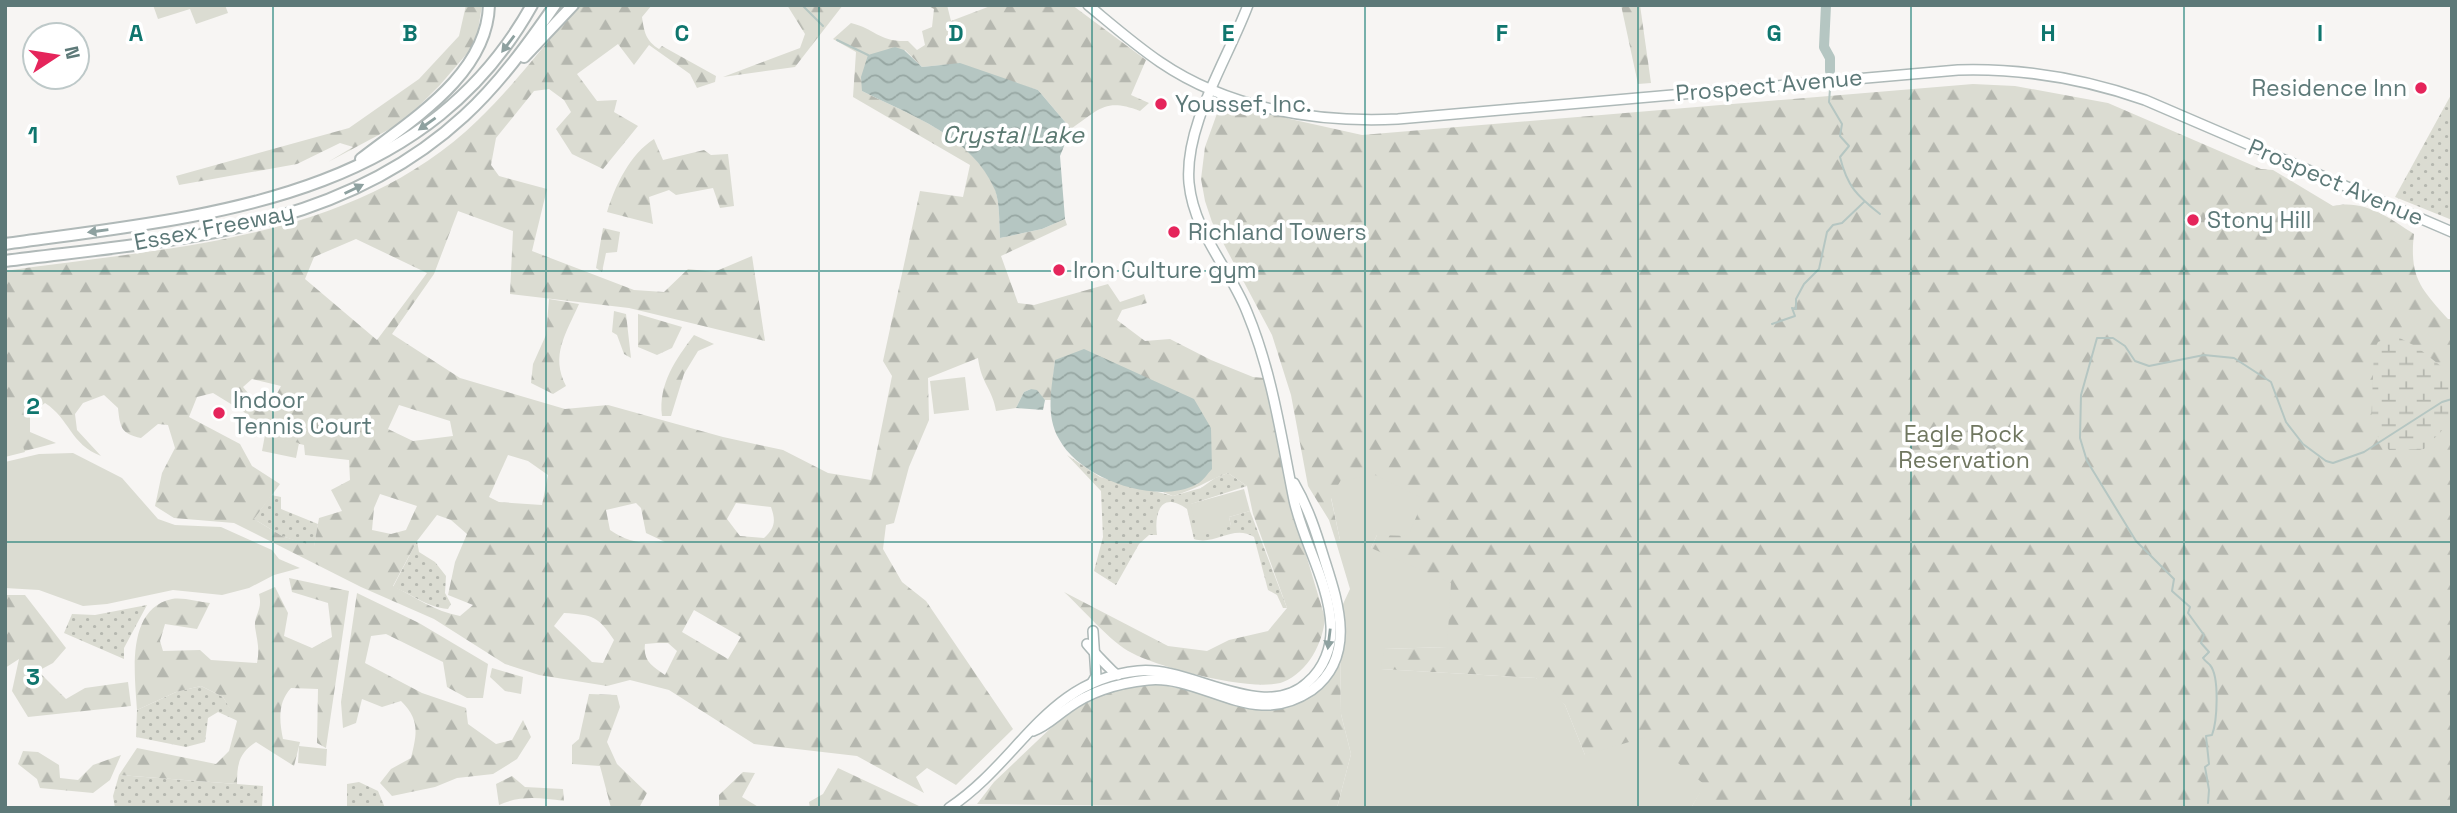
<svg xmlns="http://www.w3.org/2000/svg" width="2457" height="813" font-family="'Space Grotesk',sans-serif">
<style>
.grass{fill:url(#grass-dots)}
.forest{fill:url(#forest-firs);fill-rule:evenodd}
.wetland{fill:url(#wetland-marsh)}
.park{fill:#dbdcd2}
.water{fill:url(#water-waves)}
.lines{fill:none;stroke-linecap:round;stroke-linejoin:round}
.stream{stroke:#b5c6c2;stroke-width:2}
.river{stroke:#b5c6c2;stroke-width:10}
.primary-casing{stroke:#aeb9b8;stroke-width:12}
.highway-casing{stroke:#b0b9b8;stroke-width:14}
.primary{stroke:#fff;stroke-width:9}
.highway{stroke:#fff;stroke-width:10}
.oneway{fill:#8ea1a0}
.grid{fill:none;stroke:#0f766e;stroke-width:2;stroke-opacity:0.55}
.poi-dot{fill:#e5255b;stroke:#fff;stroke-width:2.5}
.labels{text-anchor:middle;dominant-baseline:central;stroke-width:7;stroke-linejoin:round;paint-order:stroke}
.street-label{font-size:23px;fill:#5d7978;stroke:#fff}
.poi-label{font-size:23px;fill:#5d7978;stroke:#fff;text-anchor:start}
.park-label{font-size:23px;fill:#707760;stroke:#fff}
.water-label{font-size:24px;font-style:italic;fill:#5c7a72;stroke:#fff}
.grid-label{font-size:23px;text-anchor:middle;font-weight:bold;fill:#0f766e;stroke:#fff;stroke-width:7;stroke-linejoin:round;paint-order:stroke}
</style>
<defs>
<pattern id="grass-dots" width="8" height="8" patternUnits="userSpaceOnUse" patternTransform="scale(1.75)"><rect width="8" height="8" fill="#dbdcd2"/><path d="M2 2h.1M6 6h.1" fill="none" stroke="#b5b7af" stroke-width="1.8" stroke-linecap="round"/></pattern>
<pattern id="forest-firs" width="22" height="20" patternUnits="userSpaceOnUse" patternTransform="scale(1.75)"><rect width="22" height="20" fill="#dbdcd2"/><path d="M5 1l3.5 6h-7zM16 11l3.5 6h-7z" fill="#b5b7af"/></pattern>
<pattern id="wetland-marsh" width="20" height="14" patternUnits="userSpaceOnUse" patternTransform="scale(1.75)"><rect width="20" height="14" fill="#dbdcd2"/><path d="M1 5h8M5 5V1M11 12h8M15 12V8" fill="none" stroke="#b5b7af"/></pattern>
<pattern id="water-waves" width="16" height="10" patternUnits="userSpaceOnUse" patternTransform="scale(1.75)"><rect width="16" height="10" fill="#b5c6c2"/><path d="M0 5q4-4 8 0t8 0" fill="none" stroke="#96a6a2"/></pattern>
</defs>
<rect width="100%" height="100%" fill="#f7f5f3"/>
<g class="grass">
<path d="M2452 93V220L2395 197Z"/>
<path d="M1067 455 1100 477 1173 496 1201 488 1215 478 1228 473 1247 486 1191 504 1231 526 1229 517 1250 511 1287 608H1283L1277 595 1268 590 1254 537C1233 524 1215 546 1194 539L1187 509C1161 490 1154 513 1157 535H1149L1139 544 1116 585 1094 571 1103 537 1101 491Z"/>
<path d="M271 495 281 497V509L318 524 314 547 282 536 254 519Z"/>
<path d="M417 541 419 552 435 562 446 576 445 593 451 604 448 609C426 607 414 595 393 587Z"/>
<path d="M147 605 124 648V659L64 633 72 614 95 615Z"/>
<path d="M201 686 223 697 238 721 218 712 208 718 205 742 186 747 136 737 137 710 176 692Z"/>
<path d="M119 775 263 786 262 808H115L113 796Z"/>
<path d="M359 782 378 791 385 808H347V784Z"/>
</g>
<g class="forest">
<path d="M466 5H482L476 43 440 85 403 122 328 162 353 147 340 143 297 164 179 185 176 176 349 128 419 79 459 36Z"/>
<path d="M579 5H652L642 17C644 32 646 41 659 49L662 46 716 76 715 82 697 88 690 74 649 45 634 65 618 44 577 74 597 101 617 100 614 112 638 126 603 169 572 154 556 129 571 112 564 100 549 89 534 91 496 138 491 165 499 176 547 189 532 251 634 290 664 292 688 269 714 272 752 256 765 341 629 308 510 294 513 231 458 211 434 274 392 334 460 378 565 409 608 405 723 437 783 450 828 473 871 480 892 376 883 361 920 191 963 197 970 165 853 97 856 52 833 39 851 23C876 29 878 42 908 41L917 50 925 45 922 31 932 27 934 9 927 5H947L951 21 993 5H1072L1146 60 1131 95 1149 103 1140 111C1105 98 1100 109 1071 129L1038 90 951 64 922 67 905 50 862 91C910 115 972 136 995 189 1000 203 999 224 1000 238L1042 229 1065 219 1067 225 1001 256 1018 303 1034 305 1108 284 1120 302 1144 294 1147 303 1122 310 1117 320 1145 341 1170 339 1211 360 1253 377 1264 378 1295 518 1325 618C1323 643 1308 672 1283 682 1254 693 1160 668 1132 653 1110 642 1083 609 1064 592L1168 646 1207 651 1229 640 1268 631 1287 608 1253 514 1247 486 1228 473C1208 480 1195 490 1173 496L1163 492 1198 484 1055 360 1051 400H1045L1031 389 1024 392 1016 408 996 411C993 390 981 383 978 358L928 378 929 420 909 467 894 523 886 525 883 549 902 582 926 601 1013 729 956 785 927 768 916 777 924 793 857 756 754 744 669 690 630 680 607 686 539 675 505 664 434 619 361 587 234 523 174 518 155 506 162 473 175 448 168 425 158 424 141 438C121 434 120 427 118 408L104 395 83 403 75 414 77 430 101 456C70 444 70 419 45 403L30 415V432L56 443 5 456V271C168 247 352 242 478 120 515 85 545 43 579 5ZM356 239 427 273 377 340 305 279 314 257ZM252 379 281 386 271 405 253 399 243 387ZM213 393 244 412 272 437 304 445 305 455 349 460 350 480 331 490 342 511 319 518 314 546 282 536 254 519 280 484 252 466 240 444 189 417 197 397ZM399 405 450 421 453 436 413 441 388 429ZM508 455 528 461 548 475 542 505 499 502 489 497ZM380 494 417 506 406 530 391 534 372 530 374 508ZM636 503 641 508 646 533 665 542C643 545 628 542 610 530L606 510ZM736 503 771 507C776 521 775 528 764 538L740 536 727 519ZM437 515 451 520 467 534 455 562 448 595 473 605 460 616C434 611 417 598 393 586L417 541ZM694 610 741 637 728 659 682 632ZM564 613C593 615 598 616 614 640L603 663 592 662 554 626ZM657 643H668L677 651 665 675C652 666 643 661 645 644Z"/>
<path d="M787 5H843L795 67 723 77 800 48 805 34Z"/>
<path d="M1621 5H1640L1651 83 1638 84Z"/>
<path d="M1973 84 2015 86 2108 103 2261 169 2273 170 2333 206C2364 199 2388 217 2414 234 2409 277 2421 289 2448 319H2452V808H1691L1704 785 1678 765 1585 755 1565 705 1536 678 1380 669 1383 649 1447 647 1371 548 1377 535 1331 498 1340 540 1336 542 1329 520 1308 486 1291 395 1272 335 1212 222 1205 201 1201 179 1205 147 1224 94 1290 119 1362 135Z"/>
<path d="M654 139 663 160 704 150 711 155 728 154 734 206 720 208 713 188 676 195 669 190 649 197 653 224 607 212C615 186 630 154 654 139Z"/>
<path d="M603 228 620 232 617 252 606 253 602 272 596 268Z"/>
<path d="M549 299 579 304C566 334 550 355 566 386L553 394 531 383 533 364 546 335Z"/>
<path d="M614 311 626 314 631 358 624 354 617 335 612 332Z"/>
<path d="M638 314 682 327 672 348 657 355 638 347Z"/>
<path d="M694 335 714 344 698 351 684 374 671 416H662C658 384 676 359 694 335Z"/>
<path d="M289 578 349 591 326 748 317 743 318 689 291 688C278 702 279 720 283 739L300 742 294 766 256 742C239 753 237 764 237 784L119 775 137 748 216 764 229 751 237 721 223 697 201 686 176 692 137 710C135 676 125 609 172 599 183 597 199 602 210 603L197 629 165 624 160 641 163 651 200 650 211 660 257 663C260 649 257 640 255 627 254 614 263 611 259 594L275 587 288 613 284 636 312 648 332 637 328 603 292 592Z"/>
<path d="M357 593 419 623 488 664 483 698H467L447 687 443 662 386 634 371 636 365 663 422 693 466 708 468 724 496 744 512 740 523 720 531 737 517 759 493 774 457 778 435 787 392 796 380 783 391 769 411 758C417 733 420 720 401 701L382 707 362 699 356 723 343 728 341 702Z"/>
<path d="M5 595H25L66 648 53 663 38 671 66 699 85 688 128 682 131 706 28 717 12 691 19 659 5 668Z"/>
<path d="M1340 636 1341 714 1351 754 1337 808 977 804 994 782 1075 705 1123 687 1159 684 1243 702 1308 697 1329 672Z"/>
<path d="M492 668 523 677 521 694 505 691 490 677Z"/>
<path d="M589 694 617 695 620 707 607 742 617 764 647 793 639 808H611L600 766 572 764V745L579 739Z"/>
<path d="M23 751 38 752 59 765 60 778 78 780 93 765 121 755 110 780 93 793 40 788 37 779 18 764Z"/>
<path d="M838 768 919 806 810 808 809 802 823 794Z"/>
<path d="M743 772 755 773 742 797 760 808H719V795Z"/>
<path d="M512 776 525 787 563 789 564 801C540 798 521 795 499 805L496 784Z"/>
</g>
<path class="wetland" d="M2394 335 2417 347 2452 375V420L2424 449 2389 450 2371 428 2374 350 2378 342Z"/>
<g class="park">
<path d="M153 5H225L228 13 196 24 190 9 158 19Z"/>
<path d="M6 308 7 402 25 452 5 457Z"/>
<path d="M965 377 969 410 934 414 930 381Z"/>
<path d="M265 435 299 443 296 458 262 451Z"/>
<path d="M73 453 122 478 158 519 175 525 221 527 272 550 279 559 300 568 274 575 249 588 222 595 173 590 107 604 83 606 39 590 5 588V462L39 454Z"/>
<path d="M1375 475 1424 499 1408 536 1377 535 1371 548 1451 583 1447 647 1384 649 1381 669 1536 678 1549 686 1565 705 1585 755 1646 737 1705 785 1691 808H1337L1351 754 1341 714 1340 636 1343 604 1350 589 1336 542 1340 540 1331 497 1341 480Z"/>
<path d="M1244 489 1250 511 1229 517 1231 526 1199 535 1190 504Z"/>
<path d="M299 746 327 749 326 766 298 763Z"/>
</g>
<g class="water">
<path d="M895 47 904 50 922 67 960 63 1038 90 1071 129 1060 156 1065 219 1042 229 1000 238C999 224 1000 203 995 190 972 136 910 115 862 91L861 77 868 55Z"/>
<path d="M1084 349 1194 399 1211 428 1212 469C1208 473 1203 481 1197 484 1157 506 1080 479 1059 439 1045 415 1052 387 1055 360Z"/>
<path d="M1031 389 1037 390 1045 400 1043 410 1016 408 1024 392Z"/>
</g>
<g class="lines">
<g class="stream">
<path d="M802 5 823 26"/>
<path d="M837 40 868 55"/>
<path d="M1830 89 1829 102 1842 124 1840 136 1849 146 1840 157C1847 186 1857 196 1880 214"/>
<path d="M1772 324 1795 316 1792 308 1796 309V299L1804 284 1819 269 1827 232 1833 225 1842 223 1864 202"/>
<path d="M2208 803 2209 790 2205 767 2209 764 2206 736 2212 735C2217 722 2220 677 2210 665 2208 663 2205 661 2203 658L2209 652 2201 643 2204 635 2188 613 2190 607 2172 591 2174 579 2136 541 2087 461 2080 438 2081 395 2097 338H2113L2125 346 2135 361 2149 366 2204 355 2234 358 2271 382 2286 422 2303 444 2326 461 2333 463 2364 452 2442 402 2452 399"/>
</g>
<path class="river" d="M1826 5 1824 47 1830 58V71"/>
<defs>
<g id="primary">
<path d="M1088 5C1111 24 1135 45 1160 62 1229 109 1316 123 1398 119L1958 70C2022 68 2085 79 2145 100L2452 232"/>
<path d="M1087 644C1091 649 1114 674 1118 675"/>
<path d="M1092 683 1096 676 1093 631"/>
<path d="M1033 731C1047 726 1056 716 1068 708 1092 690 1119 683 1148 680 1186 676 1224 703 1262 705 1280 706 1297 700 1312 690 1357 656 1338 602 1324 558 1316 532 1308 507 1294 483"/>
<path d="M949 808C1020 761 1046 680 1138 671 1190 665 1264 724 1308 682 1324 668 1332 647 1331 626 1329 582 1303 542 1294 500 1281 436 1272 372 1247 312 1229 267 1194 233 1189 183 1184 125 1228 59 1248 5"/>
</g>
<g id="highway">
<path d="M524 57 573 5"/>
<path d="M361 159C411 120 487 75 489 5"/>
<path d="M5 244C204 216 422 202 532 5"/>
<path d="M5 261C168 240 336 234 464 116 499 84 528 44 555 5"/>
</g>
</defs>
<use href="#primary" class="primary-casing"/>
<use href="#highway" class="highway-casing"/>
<use href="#primary" class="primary"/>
<use href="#highway" class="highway"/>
</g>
<defs><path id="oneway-solid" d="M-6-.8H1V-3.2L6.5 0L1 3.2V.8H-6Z" transform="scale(1.75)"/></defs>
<g class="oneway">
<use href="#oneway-solid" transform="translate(508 44) rotate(127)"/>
<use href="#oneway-solid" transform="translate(427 124) rotate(145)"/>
<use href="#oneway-solid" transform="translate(354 189) rotate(-26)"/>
<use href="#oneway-solid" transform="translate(98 231) rotate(172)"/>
<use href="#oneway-solid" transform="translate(1329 639) rotate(97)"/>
</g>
<path class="grid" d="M273 5V808M546 5V808M819 5V808M1092 5V808M1365 5V808M1638 5V808M1911 5V808M2184 5V808M5 271H2452M5 542H2452"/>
<g class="poi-dot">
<circle cx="2421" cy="88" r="7"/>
<circle cx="1161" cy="104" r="7"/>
<circle cx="2193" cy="220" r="7"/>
<circle cx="1174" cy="232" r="7"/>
<circle cx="1059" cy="270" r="7"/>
<circle cx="219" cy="413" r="7"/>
</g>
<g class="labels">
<g class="street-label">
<text transform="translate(1769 85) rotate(-5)">Prospect Avenue</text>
<text transform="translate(2336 182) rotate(23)">Prospect Avenue</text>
<text transform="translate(214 227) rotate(-11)">Essex Freeway</text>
</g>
<g class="poi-label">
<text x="2407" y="88" text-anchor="end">Residence Inn</text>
<text x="1175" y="104">Youssef, Inc.</text>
<text x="2207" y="220">Stony Hill</text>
<text x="1188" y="232">Richland Towers</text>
<text x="1073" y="270">Iron Culture gym</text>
<text x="233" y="400">Indoor<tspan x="233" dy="26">Tennis Court</tspan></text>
</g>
<g class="park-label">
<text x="1964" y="434">Eagle Rock<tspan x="1964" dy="26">Reservation</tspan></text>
</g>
<g class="water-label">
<text x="1013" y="134">Crystal Lake</text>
</g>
</g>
<g class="grid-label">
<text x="136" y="41">A</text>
<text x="410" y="41">B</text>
<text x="682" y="41">C</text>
<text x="956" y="41">D</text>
<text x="1228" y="41">E</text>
<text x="1502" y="41">F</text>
<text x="1774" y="41">G</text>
<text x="2048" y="41">H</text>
<text x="2320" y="41">I</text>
<text x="33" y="143">1</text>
<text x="33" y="414">2</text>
<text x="33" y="685">3</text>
</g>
<rect width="2457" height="813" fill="none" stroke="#5d7978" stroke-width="14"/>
<g transform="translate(56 56) rotate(78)"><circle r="33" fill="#ffffff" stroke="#bec9c9" stroke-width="2"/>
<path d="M0-5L12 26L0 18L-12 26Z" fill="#e5255b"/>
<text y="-10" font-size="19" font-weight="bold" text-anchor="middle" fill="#5d7978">N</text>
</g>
</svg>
